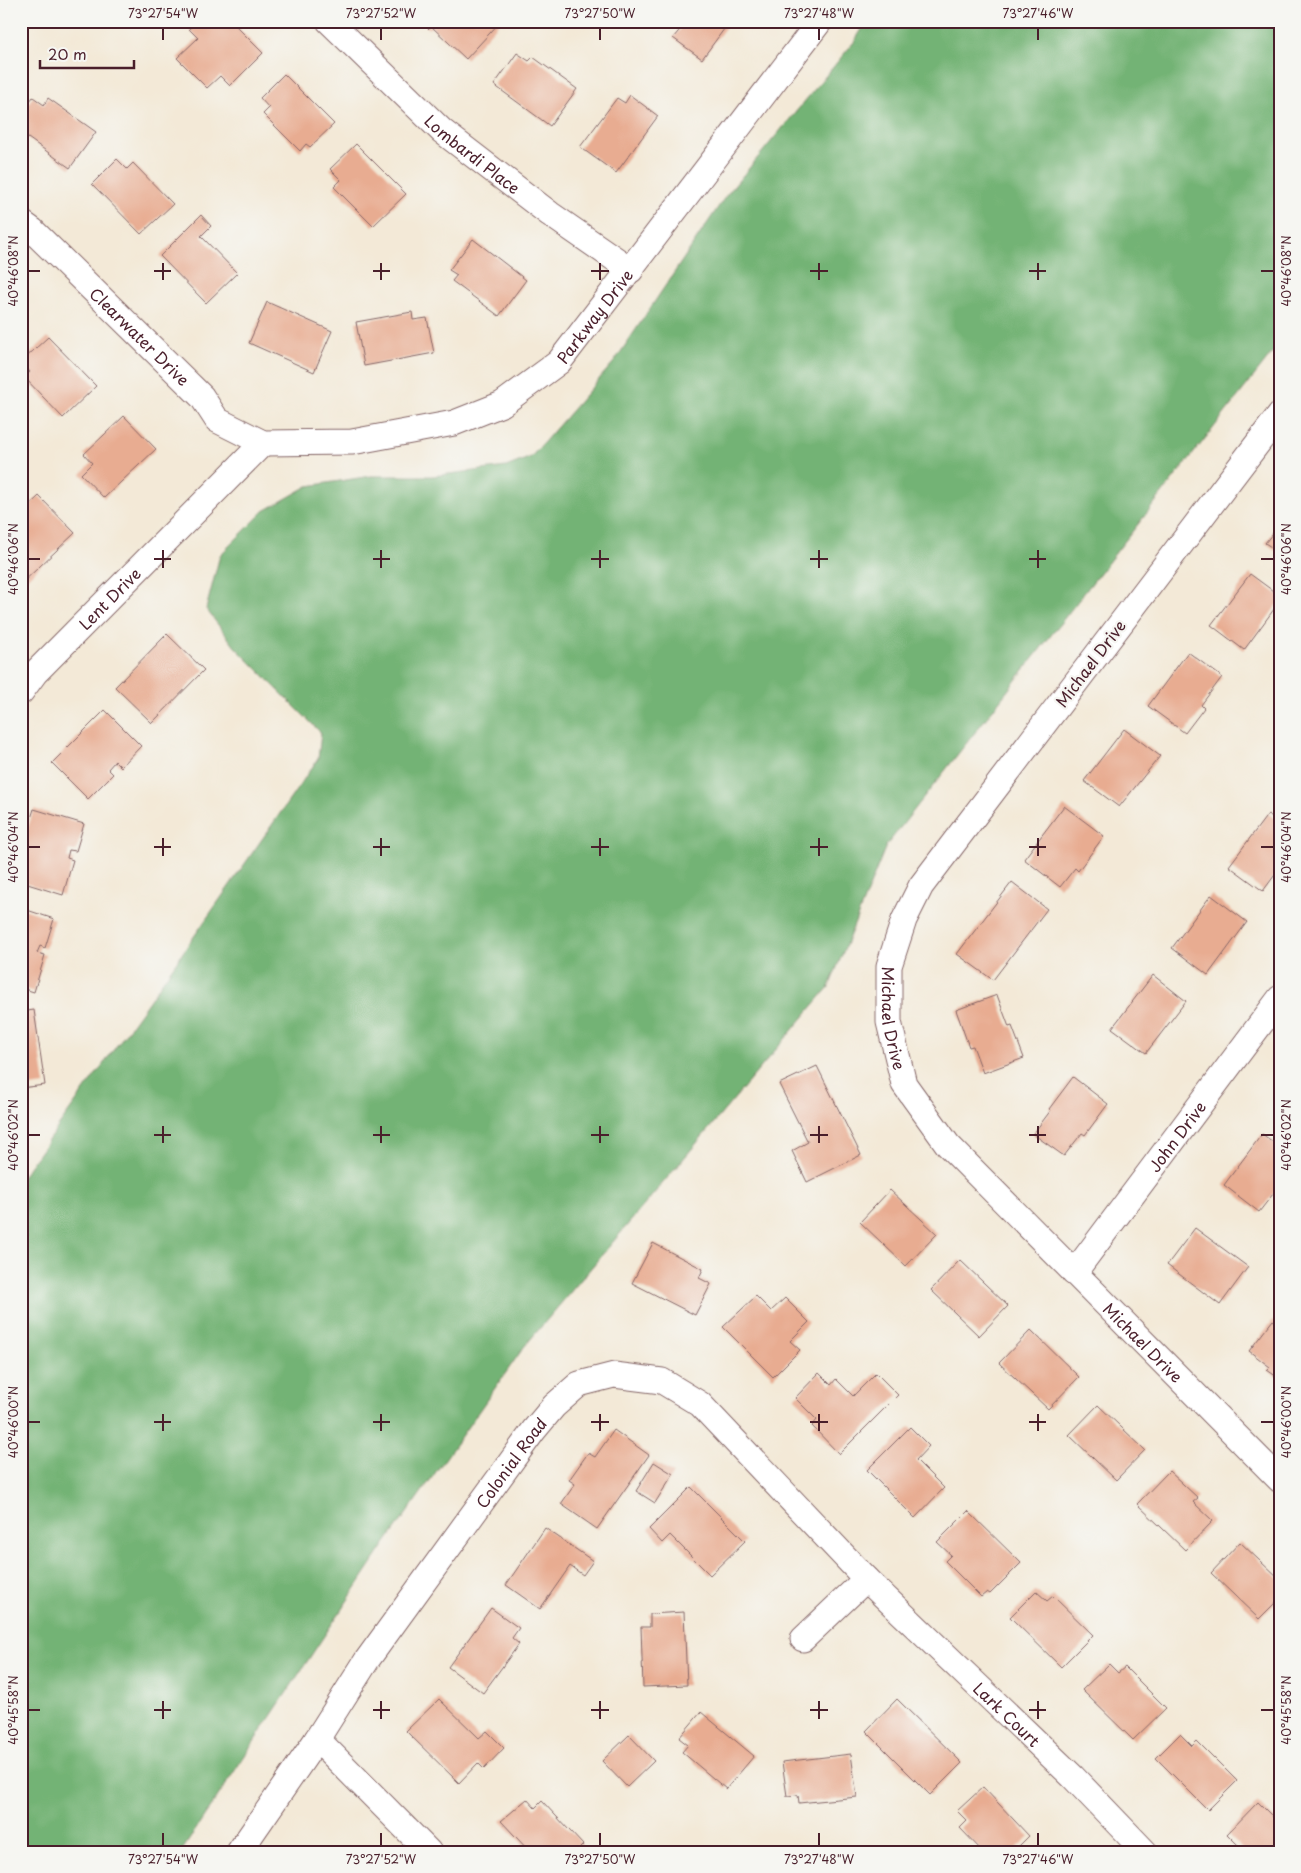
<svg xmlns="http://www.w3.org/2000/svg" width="1301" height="1873" font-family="'Playpen Sans',sans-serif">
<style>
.forest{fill:#73b374;stroke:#5e6950}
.building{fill:#e8ac91}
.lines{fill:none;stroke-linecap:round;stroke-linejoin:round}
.street-casing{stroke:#856667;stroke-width:27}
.street{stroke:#fff;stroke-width:25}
.ticks{fill:none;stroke:#4a1f2b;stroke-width:2}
.labels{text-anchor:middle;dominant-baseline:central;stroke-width:4.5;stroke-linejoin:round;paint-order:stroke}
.street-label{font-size:16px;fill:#4a1f2b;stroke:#f6f6f2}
.neatline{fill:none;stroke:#4a1f2b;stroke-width:2}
.ticks-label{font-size:12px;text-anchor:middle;fill:#4a1f2b}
</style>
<rect width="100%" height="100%" fill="#f6f6f2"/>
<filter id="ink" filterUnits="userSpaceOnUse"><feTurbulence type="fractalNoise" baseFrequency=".02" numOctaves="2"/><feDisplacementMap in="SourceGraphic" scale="10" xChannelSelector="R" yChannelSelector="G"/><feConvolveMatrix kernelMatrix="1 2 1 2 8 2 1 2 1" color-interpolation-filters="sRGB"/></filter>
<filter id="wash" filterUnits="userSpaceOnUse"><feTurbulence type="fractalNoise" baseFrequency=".0096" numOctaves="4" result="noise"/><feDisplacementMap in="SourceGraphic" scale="20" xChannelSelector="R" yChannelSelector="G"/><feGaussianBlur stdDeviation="1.12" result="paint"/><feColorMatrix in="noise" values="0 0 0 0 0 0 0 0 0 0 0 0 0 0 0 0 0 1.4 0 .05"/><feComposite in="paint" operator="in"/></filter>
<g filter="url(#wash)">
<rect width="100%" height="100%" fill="#f3e9d7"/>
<path class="forest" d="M867 21H1280V343L886 846 829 987 524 1347 383 1547 181 1852H21V1178L151 998 318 759 321 733 235 647 206 609 220 555 264 511 308 486 371 476H432L506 467 531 457 614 362 725 197 854 42Z"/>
<g id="blocks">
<g class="building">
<path d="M196 21H231L263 53 230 86 220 76 207 88 177 58 198 38 189 29Z"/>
<path d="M421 21H501L466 59 431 26 429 29Z"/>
<path d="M677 21H730L702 59 673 38 683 26Z"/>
<path d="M517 53 529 61 533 57 577 89 550 126 494 85Z"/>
<path d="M284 74 334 124 310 147 306 144 300 151 263 114 269 108 260 98Z"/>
<path d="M630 95 658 116 616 173 580 147 617 98 625 103Z"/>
<path d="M33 97 44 105 48 98 96 132 70 168 21 133V112Z"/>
<path d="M356 144 406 194 373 226 334 187 341 180 330 169Z"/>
<path d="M117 159 127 169 133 163 173 204 141 234 92 184Z"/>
<path d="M201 215 211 226 201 236 237 273 206 303 160 256Z"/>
<path d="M473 239 526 280 499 316 452 281 457 275 449 270Z"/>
<path d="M267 302 332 331 314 372 249 343Z"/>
<path d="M412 312 413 320 427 318 434 353 364 366 356 322Z"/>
<path d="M48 337 96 386 63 418 24 377 30 372 21 362Z"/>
<path d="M124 416 156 449 104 498 81 474 92 463 84 454Z"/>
<path d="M39 496 75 533 21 584V513Z"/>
<path d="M1280 524V553L1265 543Z"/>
<path d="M1250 574 1280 596V601L1244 650 1211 625Z"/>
<path d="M167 634 204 670 152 723 115 687Z"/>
<path d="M1188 652 1222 677 1201 705 1204 708 1185 733 1148 706Z"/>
<path d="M105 710 141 746 121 767 115 761 108 769 113 774 88 799 52 763Z"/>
<path d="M1124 729 1160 756 1119 807 1084 781Z"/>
<path d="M1064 806 1104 836 1078 871 1075 868 1060 887 1024 859Z"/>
<path d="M34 809 84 824 76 851 69 850 67 858 73 860 63 895 21 882V849Z"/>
<path d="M1268 814 1280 822V868L1263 891 1229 866Z"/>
<path d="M1012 882 1047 909 993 980 957 954Z"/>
<path d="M1211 895 1247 922 1208 975 1172 948Z"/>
<path d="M21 908 54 919 45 948 40 946 37 953 45 955 34 992 21 988Z"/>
<path d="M1153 975 1186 1001 1146 1053 1112 1028Z"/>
<path d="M997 995 1009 1027 1012 1026 1024 1058 983 1073 973 1046 969 1047 956 1010Z"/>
<path d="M34 1010 45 1085 21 1088V1012Z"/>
<path d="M817 1066 861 1155 807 1182 792 1151 808 1142 779 1084Z"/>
<path d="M1073 1077 1108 1104 1085 1135 1082 1133 1064 1156 1033 1134 1051 1110 1049 1109Z"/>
<path d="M1262 1134 1280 1147V1185L1259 1212 1224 1185Z"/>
<path d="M890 1190 937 1234 906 1266 860 1222Z"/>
<path d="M1195 1228 1248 1267 1220 1305 1167 1265Z"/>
<path d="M653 1243 703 1269 699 1278 711 1284 695 1315 632 1283Z"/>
<path d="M960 1260 1008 1306 979 1336 931 1290Z"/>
<path d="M756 1296 771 1311 785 1298 809 1322 790 1341 800 1350 773 1377 723 1327Z"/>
<path d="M1273 1320 1280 1325V1379L1267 1370 1270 1367 1249 1351Z"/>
<path d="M1031 1330 1079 1377 1048 1409 999 1363Z"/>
<path d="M819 1373 831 1385 836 1379 853 1396 876 1373 898 1395 839 1454 812 1426 817 1420 795 1398Z"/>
<path d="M1098 1405 1145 1450 1116 1480 1069 1435Z"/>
<path d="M910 1427 929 1446 916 1460 944 1488 915 1518 867 1470Z"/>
<path d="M614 1430 649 1455 597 1529 561 1504 575 1484 569 1480 588 1453 595 1457Z"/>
<path d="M654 1462 673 1474 655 1503 636 1491Z"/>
<path d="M1169 1471 1198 1498 1193 1502 1213 1521 1185 1550 1137 1504Z"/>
<path d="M691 1487 745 1541 710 1575 670 1535 662 1543 649 1529Z"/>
<path d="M968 1511 1021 1563 990 1594 987 1592 981 1597 945 1561 951 1555 937 1542Z"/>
<path d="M545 1528 593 1561 583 1575 570 1566 540 1609 506 1585Z"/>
<path d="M1240 1542 1280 1580V1598L1259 1619 1211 1573Z"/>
<path d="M1036 1591 1047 1601 1053 1596 1093 1635 1061 1667 1010 1617Z"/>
<path d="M491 1608 519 1628 512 1638 519 1644 483 1693 448 1667Z"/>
<path d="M684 1612 687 1685 643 1687 641 1627H650V1614Z"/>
<path d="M1109 1664 1118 1673 1125 1667 1166 1708 1133 1740 1082 1690Z"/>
<path d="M439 1699 479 1738 487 1731 504 1748 484 1769 478 1763 459 1783 406 1731Z"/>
<path d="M897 1699 962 1763 930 1795 866 1731Z"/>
<path d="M701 1712 754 1756 726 1789 682 1752 688 1745 679 1738Z"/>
<path d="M1180 1734 1192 1746 1197 1741 1237 1781 1208 1810 1156 1758Z"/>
<path d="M629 1735 654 1761 627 1787 602 1761Z"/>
<path d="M851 1754 857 1797 799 1803 798 1795 787 1796 782 1762Z"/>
<path d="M983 1787 1029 1836 1013 1852H983L960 1828 967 1821 957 1811Z"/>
<path d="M527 1799 535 1808 542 1801 583 1845 576 1852H530L501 1821Z"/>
<path d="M1258 1802 1280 1824V1852H1245L1227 1834Z"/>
</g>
</g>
</g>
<g filter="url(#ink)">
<use href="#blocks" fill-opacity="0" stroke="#856667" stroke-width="1"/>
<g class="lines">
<defs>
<g id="street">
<path id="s1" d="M329 21 442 131 550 214 631 270"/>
<path id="s2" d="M21 222 32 230 202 397 217 420 263 443 352 442 454 423 502 404 559 362 820 21"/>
<path id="s3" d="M1280 414 921 886 904 920 889 966V1022L904 1084 948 1145 1280 1480"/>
<path id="s4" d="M21 692 35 673 263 443"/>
<path id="s5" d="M1074 1273 1280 998"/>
<path d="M803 1639 866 1579"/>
<path d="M317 1739 429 1852"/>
<path id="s6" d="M239 1852 317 1739 367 1660 534 1430 554 1406 579 1384 614 1375 662 1381 700 1404 866 1579 1073 1777 1145 1852"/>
</g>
</defs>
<use href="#street" class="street-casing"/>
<use href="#street" class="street"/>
</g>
</g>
<path class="ticks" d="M163 28V40M381 28V40M600 28V40M819 28V40M1038 28V40M163 263V280M381 263V280M600 263V280M819 263V280M1038 263V280M28 271H40M154 271H171M373 271H390M591 271H609M810 271H828M1029 271H1046M1261 271H1274M163 550V568M381 550V568M600 550V568M819 550V568M1038 550V568M28 559H40M154 559H171M373 559H390M591 559H609M810 559H828M1029 559H1046M1261 559H1274M163 838V856M381 838V856M600 838V856M819 838V856M1038 838V856M28 847H40M154 847H171M373 847H390M591 847H609M810 847H828M1029 847H1046M1261 847H1274M163 1126V1143M381 1126V1143M600 1126V1143M819 1126V1143M1038 1126V1143M28 1135H40M154 1135H171M373 1135H390M591 1135H609M810 1135H828M1029 1135H1046M1261 1135H1274M163 1414V1431M381 1414V1431M600 1414V1431M819 1414V1431M1038 1414V1431M28 1422H40M154 1422H171M373 1422H390M591 1422H609M810 1422H828M1029 1422H1046M1261 1422H1274M163 1701V1719M381 1701V1719M600 1701V1719M819 1701V1719M1038 1701V1719M28 1710H40M154 1710H171M373 1710H390M591 1710H609M810 1710H828M1029 1710H1046M1261 1710H1274M163 1833V1846M381 1833V1846M600 1833V1846M819 1833V1846M1038 1833V1846"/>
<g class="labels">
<g class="street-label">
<text stroke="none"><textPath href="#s1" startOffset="196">Lombardi Place</textPath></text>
<text stroke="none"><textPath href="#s2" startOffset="704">Parkway Drive</textPath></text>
<text stroke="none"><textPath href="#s2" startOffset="165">Clearwater Drive</textPath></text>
<text stroke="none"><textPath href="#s4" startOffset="129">Lent Drive</textPath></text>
<text transform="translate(1090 663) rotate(-53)">Michael Drive</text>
<text stroke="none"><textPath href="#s3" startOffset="732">Michael Drive</textPath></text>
<text stroke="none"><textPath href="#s5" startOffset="171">John Drive</textPath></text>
<text stroke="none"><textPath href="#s3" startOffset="1152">Michael Drive</textPath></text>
<text stroke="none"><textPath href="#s6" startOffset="475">Colonial Road</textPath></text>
<text stroke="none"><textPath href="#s6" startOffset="1145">Lark Court</textPath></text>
</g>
</g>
<rect width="1301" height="1873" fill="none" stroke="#f6f6f2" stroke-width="55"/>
<path d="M40 60v8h94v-8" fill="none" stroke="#4a1f2b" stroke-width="2.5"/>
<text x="48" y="60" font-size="15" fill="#4a1f2b" stroke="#f6f6f2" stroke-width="4" paint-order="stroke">20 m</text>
<rect x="28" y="28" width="1246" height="1818" class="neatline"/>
<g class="ticks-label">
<text x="163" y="18">73°27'54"W</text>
<text x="381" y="18">73°27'52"W</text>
<text x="600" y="18">73°27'50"W</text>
<text x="819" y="18">73°27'48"W</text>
<text x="1038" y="18">73°27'46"W</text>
<text transform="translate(14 271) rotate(-90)" y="4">40°46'08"N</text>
<text transform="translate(1287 271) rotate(-90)" y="4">40°46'08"N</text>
<text transform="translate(14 559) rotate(-90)" y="4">40°46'06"N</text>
<text transform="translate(1287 559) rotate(-90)" y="4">40°46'06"N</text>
<text transform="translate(14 847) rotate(-90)" y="4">40°46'04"N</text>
<text transform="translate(1287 847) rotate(-90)" y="4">40°46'04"N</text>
<text transform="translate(14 1135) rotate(-90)" y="4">40°46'02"N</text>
<text transform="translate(1287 1135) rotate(-90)" y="4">40°46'02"N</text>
<text transform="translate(14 1422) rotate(-90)" y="4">40°46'00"N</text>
<text transform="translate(1287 1422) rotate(-90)" y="4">40°46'00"N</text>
<text transform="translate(14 1710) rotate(-90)" y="4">40°45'58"N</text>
<text transform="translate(1287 1710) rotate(-90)" y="4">40°45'58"N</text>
<text x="163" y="1864">73°27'54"W</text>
<text x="381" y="1864">73°27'52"W</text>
<text x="600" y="1864">73°27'50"W</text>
<text x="819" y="1864">73°27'48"W</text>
<text x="1038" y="1864">73°27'46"W</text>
</g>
</svg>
